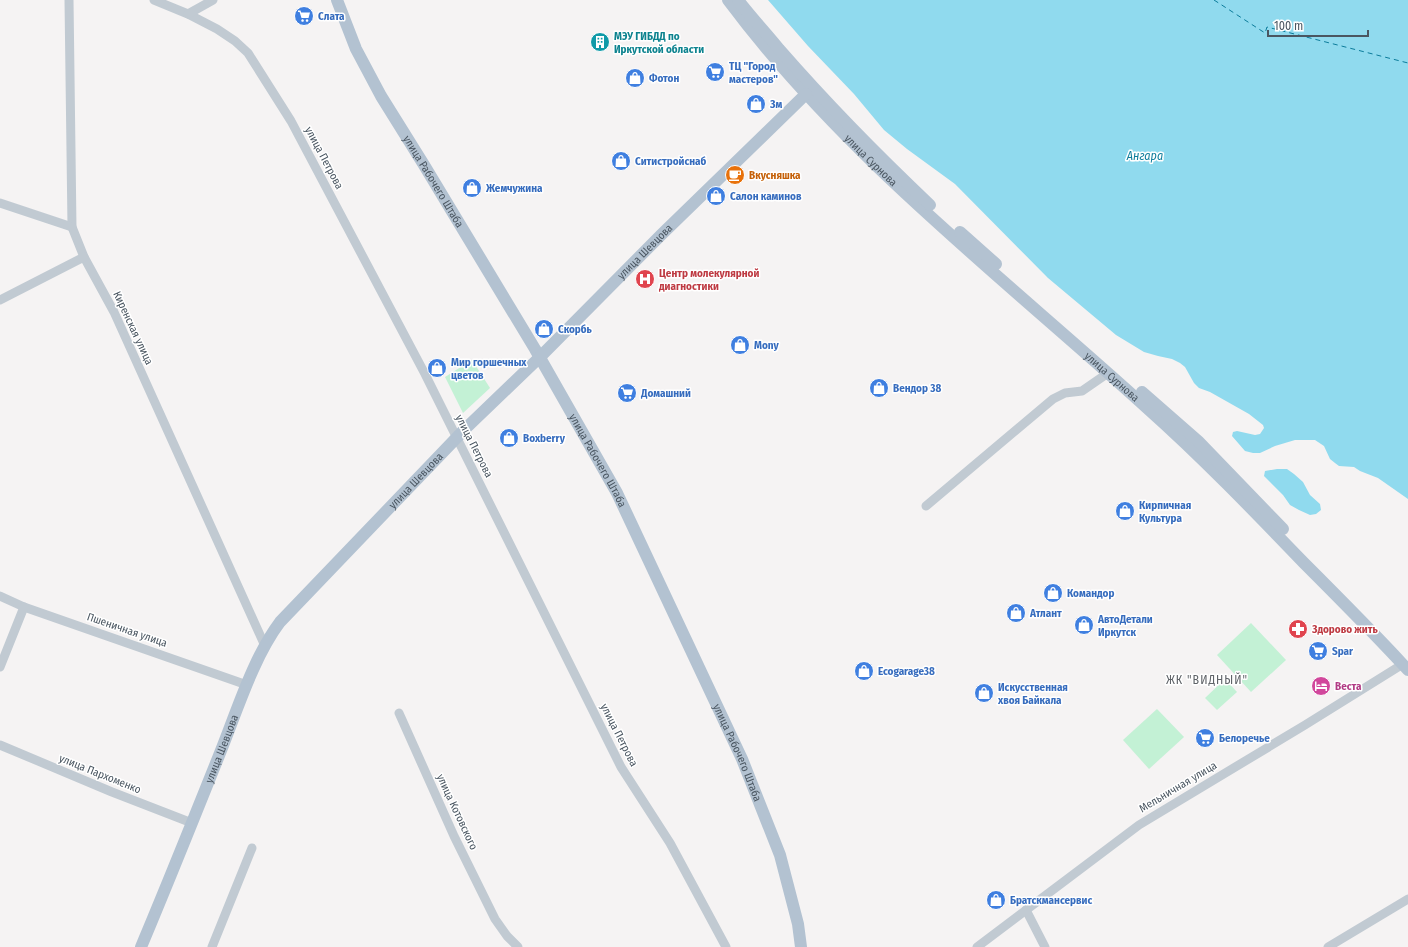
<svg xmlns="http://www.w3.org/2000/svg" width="1408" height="947" font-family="'Fira Sans Condensed',sans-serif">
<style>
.green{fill:#c3f1d5}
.water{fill:#90daee}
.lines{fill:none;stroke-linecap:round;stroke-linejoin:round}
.ferry{stroke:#0c7c9b;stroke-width:1;stroke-dasharray:5 4;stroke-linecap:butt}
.minor{stroke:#c1cad2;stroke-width:9}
.major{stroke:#b3c2d1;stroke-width:12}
.labels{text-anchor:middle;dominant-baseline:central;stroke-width:3;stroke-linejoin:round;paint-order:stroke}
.shop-label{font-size:11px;font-weight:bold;fill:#366cbe;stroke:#fff;text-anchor:start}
.culture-label{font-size:11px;font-weight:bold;fill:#0d838f;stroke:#fff;text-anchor:start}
.street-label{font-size:11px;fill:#4a5661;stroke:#fff}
.food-label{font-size:11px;font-weight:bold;fill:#c56008;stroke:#fff;text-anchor:start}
.health-label{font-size:11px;font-weight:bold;fill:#be3a42;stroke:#fff;text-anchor:start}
.hotel-label{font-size:11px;font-weight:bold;fill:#b23c85;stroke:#fff;text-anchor:start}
.water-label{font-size:12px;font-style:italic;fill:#0c7c9b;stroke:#fff}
.neighbourhood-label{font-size:12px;letter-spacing:1px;fill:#5f6368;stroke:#fff}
</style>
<rect width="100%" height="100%" fill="#f5f3f3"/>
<g class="green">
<path d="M472 360 490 388 463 413 445 377Z"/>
<path d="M1251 623 1286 660 1251 692 1217 655Z"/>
<path d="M1225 679 1237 692 1217 710 1205 698Z"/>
<path d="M1157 709 1184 737 1149 769 1123 740Z"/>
</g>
<g class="water">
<path d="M768 0H1408V499L1378 478 1360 471 1354 467 1339 466 1335 463 1330 459 1324 446 1315 440H1295L1275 446 1260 453H1253L1245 451 1232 436 1233 432 1237 431 1255 435 1260 434 1264 428 1263 425 1249 414 1210 392 1199 388 1194 383 1185 367 1180 363 1172 359 1158 356 1144 352 1116 335 1048 278 955 184 907 149 884 130 854 94 808 46Z"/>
<path d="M1277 469H1287L1294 474 1303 482 1310 495 1320 504 1321 510 1316 514 1310 515 1299 510 1290 505 1283 495 1264 476 1265 471Z"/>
</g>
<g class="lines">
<path class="ferry" d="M1214 0 1265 33 1267 27 1408 63"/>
<g class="minor">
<path d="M69 0 72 227 84 257 114 312 265 646"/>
<path d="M154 0 188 14 217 29 235 41 248 53 291 121 425 374 621 767 670 843 726 947"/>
<path d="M188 14 213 0"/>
<path d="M0 203 72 227"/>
<path d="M0 300 84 257"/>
<path d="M926 506 1053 399 1065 393 1082 391 1108 373"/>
<path d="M0 596 24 607 247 685"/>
<path d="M0 667 24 607"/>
<path d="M399 713 454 836 495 919 507 936 518 947"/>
<path d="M0 745 112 792 192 823"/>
<path d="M1026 910 1045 947"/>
<path d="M212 947 252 848"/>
<path d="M977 947 1139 825 1305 725 1403 664"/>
<path d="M1328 947 1408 899"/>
</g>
<g class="major">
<path id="s1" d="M337 0 356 49 381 96 424 165 535 349 617 493 742 759 780 855 798 924 801 947"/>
<path id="s2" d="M728 0C845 157 1003 277 1147 408 1202 457 1253 510 1304 563 1339 598 1374 633 1408 670"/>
<path d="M738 0C751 17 766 33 779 49 827 104 877 155 930 205"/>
<path d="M960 232 996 264"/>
<path d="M1142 392 1198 441 1283 529"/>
<path id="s3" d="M141 947C168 883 194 818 220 753 237 711 253 658 280 622L465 429 540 357 662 234 806 94"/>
</g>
</g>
<defs>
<symbol id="supermarket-disc" viewBox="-11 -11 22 22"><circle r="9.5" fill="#3f7fe0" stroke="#fff"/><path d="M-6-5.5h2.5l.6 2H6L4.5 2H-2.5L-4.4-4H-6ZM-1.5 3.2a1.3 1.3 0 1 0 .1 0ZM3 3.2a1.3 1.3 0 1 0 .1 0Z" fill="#fff"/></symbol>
<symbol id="building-disc" viewBox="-11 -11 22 22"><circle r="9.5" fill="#0f9aa8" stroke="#fff"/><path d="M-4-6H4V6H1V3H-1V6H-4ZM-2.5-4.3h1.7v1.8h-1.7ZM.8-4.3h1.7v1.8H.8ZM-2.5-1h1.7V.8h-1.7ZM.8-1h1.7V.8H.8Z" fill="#fff"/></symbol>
<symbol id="shop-disc" viewBox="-11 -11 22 22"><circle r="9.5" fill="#3f7fe0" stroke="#fff"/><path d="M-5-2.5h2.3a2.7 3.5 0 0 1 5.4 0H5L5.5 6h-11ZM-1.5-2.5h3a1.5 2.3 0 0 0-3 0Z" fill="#fff"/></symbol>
<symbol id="cafe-disc" viewBox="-11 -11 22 22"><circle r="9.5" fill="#e8710a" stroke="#fff"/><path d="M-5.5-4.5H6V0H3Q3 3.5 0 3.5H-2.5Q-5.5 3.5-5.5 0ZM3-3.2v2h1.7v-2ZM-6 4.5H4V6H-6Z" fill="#fff"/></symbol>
<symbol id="hospital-disc" viewBox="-11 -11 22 22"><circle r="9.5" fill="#e0444e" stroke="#fff"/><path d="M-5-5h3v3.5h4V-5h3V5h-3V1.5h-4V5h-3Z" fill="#fff"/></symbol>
<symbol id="pharmacy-disc" viewBox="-11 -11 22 22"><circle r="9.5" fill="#e0444e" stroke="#fff"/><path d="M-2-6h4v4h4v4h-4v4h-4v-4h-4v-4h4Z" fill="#fff"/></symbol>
<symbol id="hotel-disc" viewBox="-11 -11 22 22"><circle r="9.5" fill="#d1479c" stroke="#fff"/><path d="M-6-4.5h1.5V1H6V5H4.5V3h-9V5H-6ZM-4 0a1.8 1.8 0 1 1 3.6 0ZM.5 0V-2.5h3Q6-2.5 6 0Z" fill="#fff"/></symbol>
</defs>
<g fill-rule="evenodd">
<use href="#supermarket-disc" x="293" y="5" width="22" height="22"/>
<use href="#building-disc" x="589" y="31" width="22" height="22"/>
<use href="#supermarket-disc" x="704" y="61" width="22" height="22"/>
<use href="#shop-disc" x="624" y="67" width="22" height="22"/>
<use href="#shop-disc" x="745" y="93" width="22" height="22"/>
<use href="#shop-disc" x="610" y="150" width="22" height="22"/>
<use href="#cafe-disc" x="724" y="164" width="22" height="22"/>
<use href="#shop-disc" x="461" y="177" width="22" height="22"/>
<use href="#shop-disc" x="705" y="185" width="22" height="22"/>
<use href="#hospital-disc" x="634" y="268" width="22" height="22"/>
<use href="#shop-disc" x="533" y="318" width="22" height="22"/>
<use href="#shop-disc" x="729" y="334" width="22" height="22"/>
<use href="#shop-disc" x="426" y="357" width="22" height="22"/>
<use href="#shop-disc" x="868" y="377" width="22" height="22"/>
<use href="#supermarket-disc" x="616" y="382" width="22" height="22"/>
<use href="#shop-disc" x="498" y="427" width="22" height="22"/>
<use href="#shop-disc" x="1114" y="500" width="22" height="22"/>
<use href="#shop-disc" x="1042" y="582" width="22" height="22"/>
<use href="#shop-disc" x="1005" y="602" width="22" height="22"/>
<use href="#shop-disc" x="1073" y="614" width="22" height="22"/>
<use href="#pharmacy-disc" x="1287" y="618" width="22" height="22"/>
<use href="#supermarket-disc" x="1307" y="640" width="22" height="22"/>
<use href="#shop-disc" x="853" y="660" width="22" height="22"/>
<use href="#hotel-disc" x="1310" y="675" width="22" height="22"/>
<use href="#shop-disc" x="973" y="682" width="22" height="22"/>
<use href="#supermarket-disc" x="1194" y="727" width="22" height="22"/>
<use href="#shop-disc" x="985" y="889" width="22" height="22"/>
</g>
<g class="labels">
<g class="shop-label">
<text x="318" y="16">Слата</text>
<text x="729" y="66">ТЦ "Город<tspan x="729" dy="13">мастеров"</tspan></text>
<text x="649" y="78">Фотон</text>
<text x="770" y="104">Зм</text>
<text x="635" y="161">Ситистройснаб</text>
<text x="486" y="188">Жемчужина</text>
<text x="730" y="196">Салон каминов</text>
<text x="558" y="329">Скорбь</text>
<text x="754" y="345">Mony</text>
<text x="451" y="362">Мир горшечных<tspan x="451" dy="13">цветов</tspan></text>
<text x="893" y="388">Вендор 38</text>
<text x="641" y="393">Домашний</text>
<text x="523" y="438">Boxberry</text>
<text x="1139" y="505">Кирпичная<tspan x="1139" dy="13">Культура</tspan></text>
<text x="1067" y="593">Командор</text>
<text x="1030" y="613">Атлант</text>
<text x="1098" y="619">АвтоДетали<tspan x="1098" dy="13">Иркутск</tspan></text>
<text x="1332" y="651">Spar</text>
<text x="878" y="671">Ecogarage38</text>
<text x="998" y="687">Искусственная<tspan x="998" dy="13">хвоя Байкала</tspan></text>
<text x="1219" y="738">Белоречье</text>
<text x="1010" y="900">Братскмансервис</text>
</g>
<g class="culture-label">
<text x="614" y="36">МЭУ ГИБДД по<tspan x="614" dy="13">Иркутской области</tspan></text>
</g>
<g class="street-label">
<text transform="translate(324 158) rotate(62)">улица Петрова</text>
<text stroke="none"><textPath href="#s2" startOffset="215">улица Сурнова</textPath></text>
<text stroke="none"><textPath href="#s1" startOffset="206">улица Рабочего Штаба</textPath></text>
<text stroke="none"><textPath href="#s3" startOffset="874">улица Шевцова</textPath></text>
<text transform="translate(133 328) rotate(65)">Киренская улица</text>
<text stroke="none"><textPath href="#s2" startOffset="539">улица Сурнова</textPath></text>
<text transform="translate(474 446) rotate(63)">улица Петрова</text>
<text stroke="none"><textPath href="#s1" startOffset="530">улица Рабочего Штаба</textPath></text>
<text stroke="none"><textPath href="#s3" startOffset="550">улица Шевцова</textPath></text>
<text transform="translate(127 630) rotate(19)">Пшеничная улица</text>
<text transform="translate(619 735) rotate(63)">улица Петрова</text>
<text stroke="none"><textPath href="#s3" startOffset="214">улица Шевцова</textPath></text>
<text stroke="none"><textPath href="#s1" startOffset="854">улица Рабочего Штаба</textPath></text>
<text transform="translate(100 774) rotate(22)">улица Пархоменко</text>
<text transform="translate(1178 787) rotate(-31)">Мельничная улица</text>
<text transform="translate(457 812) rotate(65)">улица Котовского</text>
</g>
<g class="food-label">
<text x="749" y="175">Вкусняшка</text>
</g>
<g class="health-label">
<text x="659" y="273">Центр молекулярной<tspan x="659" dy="13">диагностики</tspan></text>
<text x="1312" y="629">Здорово жить</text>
</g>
<g class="hotel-label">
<text x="1335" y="686">Веста</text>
</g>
<g class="water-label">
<text x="1145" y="156">Ангара</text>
</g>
<g class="neighbourhood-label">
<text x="1207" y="680">ЖК "ВИДНЫЙ"</text>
</g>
</g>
<path d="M1268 30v6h100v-6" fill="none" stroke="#4a5661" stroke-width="2"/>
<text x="1274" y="30" font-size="12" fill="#4a5661" stroke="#ffffff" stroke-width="3" paint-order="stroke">100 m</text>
</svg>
